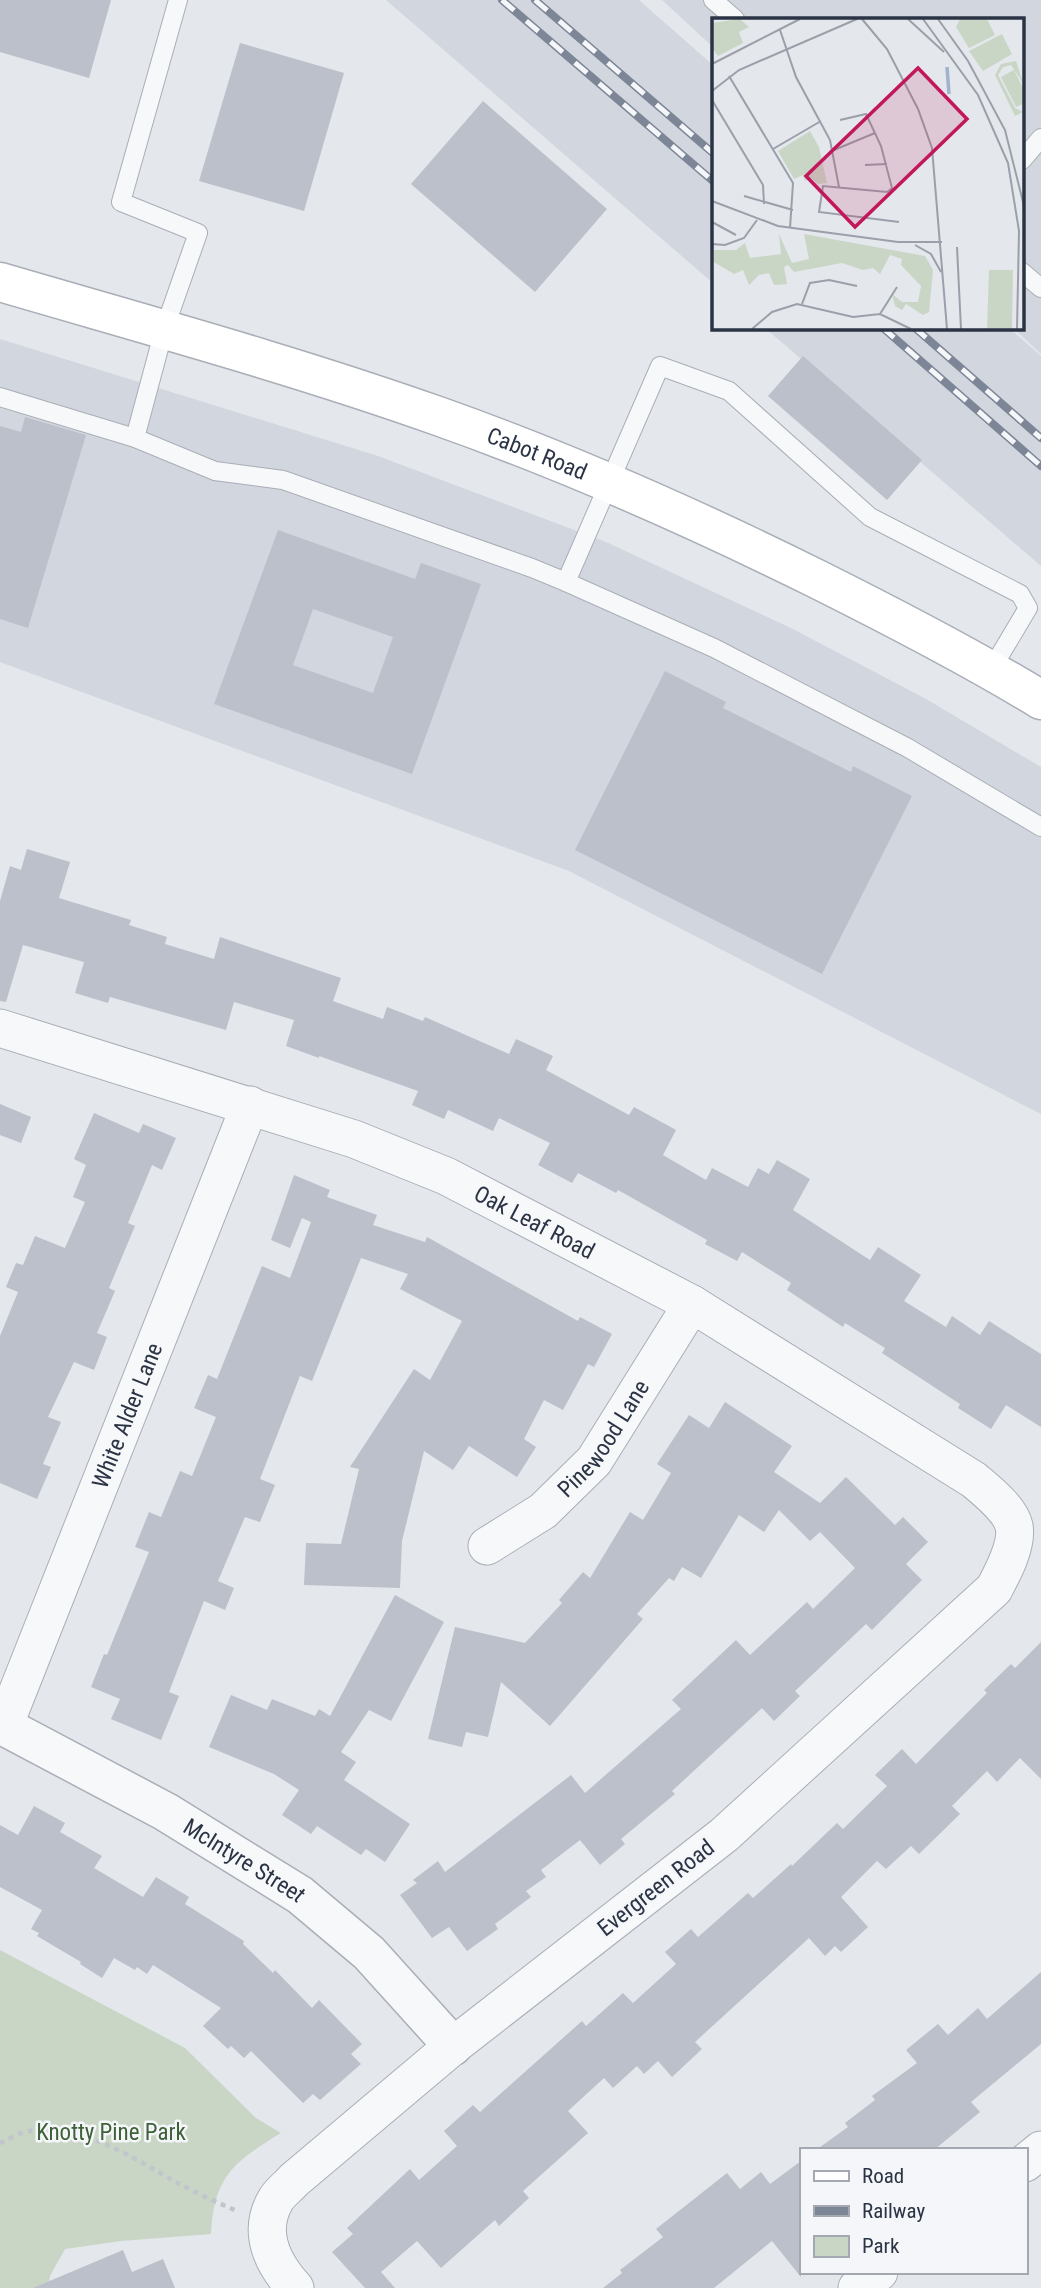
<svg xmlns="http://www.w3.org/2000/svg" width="1041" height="2288" font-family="'Roboto Condensed',sans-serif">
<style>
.built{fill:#d2d6de}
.green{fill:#c9d6c5}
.building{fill:#bbc0ca;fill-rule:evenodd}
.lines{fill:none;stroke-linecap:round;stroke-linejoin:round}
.service-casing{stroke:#a9aeb7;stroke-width:20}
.minor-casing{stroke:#a9aeb7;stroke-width:39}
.tertiary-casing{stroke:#a9aeb7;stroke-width:41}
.secondary-casing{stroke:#a9aeb7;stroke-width:41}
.path{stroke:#c2c5cb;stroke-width:4.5;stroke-dasharray:5 5;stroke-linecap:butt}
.service{stroke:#f7f8fa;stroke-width:18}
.minor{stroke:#f7f8fa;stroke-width:37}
.tertiary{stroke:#f7f8fa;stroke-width:38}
.secondary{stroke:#fff;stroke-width:38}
.rail-casing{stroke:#7d8696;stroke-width:8}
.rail{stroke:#f4f6f9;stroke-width:5;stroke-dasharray:16;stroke-linecap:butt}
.labels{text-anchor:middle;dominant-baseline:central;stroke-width:5;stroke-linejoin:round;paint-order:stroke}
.street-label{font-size:23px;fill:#2b3445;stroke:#f4f6f9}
.park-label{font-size:23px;fill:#3f6138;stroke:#f4f6f9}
.inset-river{fill:none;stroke:#9fb4cc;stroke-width:3.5}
.inset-road{fill:none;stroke:#9a9fa9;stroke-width:2}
.view{fill:#c2185b;fill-opacity:0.15;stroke:#c2185b;stroke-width:3.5}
.inset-edge{fill:none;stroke:#2b3445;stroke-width:3.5}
</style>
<rect width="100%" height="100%" fill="#e4e7ec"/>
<g class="built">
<path d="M386 0H639L714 66V284Z"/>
<path d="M662 0H1041V354L1012 327H1022V19H714V48Z"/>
<path d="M764 327H1008L1041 356V566Z"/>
<path d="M0 339 378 456 606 542 791 628 926 699 1041 767V1114L569 871 0 662Z"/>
</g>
<path class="green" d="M0 1950 185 2048 256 2118 281 2133C234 2162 214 2176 211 2234L121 2241 65 2249 50 2276 48 2288H0Z"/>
<g class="building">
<path d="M0 0H111L89 78 0 52Z"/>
<path d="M240 43 344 73 304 211 199 181Z"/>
<path d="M483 101 607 209 535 292 411 184Z"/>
<path d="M803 356 922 460 887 500 768 396Z"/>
<path d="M25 417 86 435 28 628 0 619V426L21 432Z"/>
<path d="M278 530 415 579 421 563 481 584 412 774 214 704ZM313 609 393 637 373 693 293 665Z"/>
<path d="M665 671 726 702 723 708 851 772 853 766 912 796 822 974 575 850Z"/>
<path d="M27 849 70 862 59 898 131 920 129 925 167 937 165 944 214 959 220 937 341 978 333 1001 383 1019 387 1007 423 1021 425 1017 509 1054 516 1039 553 1056 546 1070 629 1115 634 1107 676 1130 663 1155 706 1180 712 1168 748 1187 758 1168 769 1174 777 1160 810 1179 793 1210 870 1260 878 1247 921 1275 904 1301 946 1327 952 1316 980 1335 989 1321 1041 1354V1427L1006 1405 991 1429 958 1408 960 1404 882 1353 885 1348 845 1323 843 1327 787 1290 791 1283 742 1252 737 1261 705 1244 707 1240 618 1190 616 1193 578 1173 572 1183 538 1165 550 1143 499 1118 493 1131 448 1110 444 1119 412 1105 418 1091 319 1056V1058L286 1046 294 1020 234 1002 226 1030 110 997 108 1003 75 993 84 962 23 945 6 1002 0 1001V901L10 866 21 870Z"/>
<path d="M0 1104 31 1117 21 1143 0 1135Z"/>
<path d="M94 1113 139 1133 143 1124 176 1138 162 1170 152 1165 128 1223 135 1226 109 1288 115 1291 97 1333 107 1337 94 1370 74 1362 48 1417 61 1422 43 1464 51 1467 37 1499 0 1483V1336L18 1292 6 1287 16 1263 23 1265 35 1236 65 1248 85 1202 73 1197 86 1165 74 1159Z"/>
<path d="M294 1175 330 1190 327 1197 377 1215 373 1225 425 1242 427 1237 578 1321 580 1317 612 1334 594 1367 588 1364 563 1410 544 1400 524 1439 536 1447 517 1477 469 1446 453 1470 424 1451 402 1541 400 1588 304 1585 306 1543 341 1544 359 1469 350 1467 414 1369 430 1380 462 1321 400 1289 408 1274 361 1258 312 1381 300 1376 260 1479 275 1485 260 1522 245 1517 218 1581 234 1588 225 1610 204 1601 169 1692 179 1696 161 1740 111 1719 120 1699 91 1687 104 1654 107 1655 149 1552 135 1547 149 1512 161 1517 180 1471 192 1476 216 1417 194 1408 208 1375 217 1379 262 1266 290 1278 311 1222 302 1218 290 1248 271 1240Z"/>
<path d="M725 1402 792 1446 774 1472 820 1503 846 1477 895 1525 903 1517 928 1542 906 1564 922 1580 872 1630 866 1624 795 1691 800 1696 774 1721 762 1708 672 1791 675 1794 621 1839 625 1844 600 1865 580 1840 541 1870 546 1877 526 1891 531 1897 495 1924 498 1929 467 1951 449 1927 432 1938 400 1895 417 1883 413 1880 438 1861 445 1872 571 1775 585 1793 681 1709 672 1700 736 1640 750 1655 807 1602 813 1609 855 1568 820 1532 810 1541 779 1510 764 1532 739 1515 701 1578 682 1567 674 1581 669 1578 637 1614 643 1619 550 1726 501 1682 488 1737 466 1732 462 1747 428 1739 455 1627 525 1643 562 1603 559 1600 583 1572 590 1578 630 1512 643 1520 671 1473 657 1464 689 1415 709 1428Z"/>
<path d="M395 1595 444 1622 391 1721 369 1710 341 1752 356 1762 344 1780 410 1824 385 1862 366 1849 361 1855 317 1826 311 1834 282 1815 299 1790 274 1774 209 1747 231 1695 267 1710 272 1699 315 1716 319 1709 330 1716Z"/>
<path d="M1041 1642V1779L1020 1758 997 1782 987 1771 952 1806 960 1814 919 1854 911 1846 886 1869 877 1861 841 1897 868 1927 841 1952 835 1946 825 1956 809 1938 695 2042 702 2049 672 2077 658 2061 644 2074 637 2066 613 2088 604 2078 568 2111 588 2133 523 2191 529 2198 499 2226 495 2220 441 2268 417 2241 381 2272 395 2288H365L332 2252 353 2234 347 2228 410 2169 419 2180 457 2146 444 2131 473 2105 480 2112 582 2021 586 2026 623 1993 633 2003 676 1964 665 1952 691 1929 698 1937 748 1893 753 1898 791 1864 792 1866 837 1823 843 1829 887 1786 875 1775 902 1749 916 1764 987 1693 984 1690 1011 1664 1015 1668Z"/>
<path d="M34 1806 65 1823 60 1832 102 1856 94 1868 143 1897 156 1877 189 1897 185 1904 244 1941 243 1944 273 1973 275 1970 312 2008 319 2000 362 2044 351 2054 361 2064 320 2100 313 2094 303 2103 251 2051 244 2058 231 2046 228 2049 203 2026 221 2008 153 1965 147 1974 137 1967 135 1970 114 1958 102 1978 80 1964 81 1962 37 1936 39 1933 31 1929 42 1910 0 1887V1825L18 1835Z"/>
<path d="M1041 1972V2044L971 2102 980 2112 934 2150H816L848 2127 845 2123 875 2100 872 2096 917 2063 906 2050 938 2024 948 2035 978 2008 987 2019Z"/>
<path d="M801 2161V2277L772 2241 714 2288H603L622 2273 620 2270 663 2237 656 2229 727 2173 740 2189 761 2172 770 2184Z"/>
<path d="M123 2250 132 2272 163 2259 175 2288H33Z"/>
</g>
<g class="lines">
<defs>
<g id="service">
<path d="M713 0 735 19"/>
<path d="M1022 160 1041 138"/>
<path d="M1022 272 1041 288"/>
<path d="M0 397 135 438 215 471 283 480 532 568 566 582 660 366 729 391 870 517 1020 594 1028 608 991 670"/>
<path d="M135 438 164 330 198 233 121 202 178 0"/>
<path d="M566 582 714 648 908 748 1041 827"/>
</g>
<g id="minor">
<path id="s1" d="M0 1028 354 1139 446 1176 692 1304 974 1480C987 1491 1010 1509 1014 1526 1018 1545 1002 1574 994 1589L724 1835 453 2046 294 2180C288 2187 279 2193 275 2201 257 2233 273 2264 295 2288"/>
<path id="s2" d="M487 1546 543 1511 594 1461 692 1304"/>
<path id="s3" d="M4 1726 250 1105"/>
<path d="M1025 2163 1041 2150"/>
<path d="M857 2288 879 2272"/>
</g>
<g id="tertiary">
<path id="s4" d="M0 1724 166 1812 300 1895 369 1953 453 2046"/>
</g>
<g id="secondary">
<path id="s5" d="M0 282C147 325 294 365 438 416 568 462 694 518 817 579 893 617 969 656 1041 700"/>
</g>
</defs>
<use href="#service" class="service-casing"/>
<use href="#minor" class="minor-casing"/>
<use href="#tertiary" class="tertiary-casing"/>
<use href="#secondary" class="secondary-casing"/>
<path class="path" d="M0 2143C9 2139 20 2132 30 2131 78 2122 134 2158 174 2181 194 2192 216 2202 237 2211"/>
<use href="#service" class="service"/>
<use href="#minor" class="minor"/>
<use href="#tertiary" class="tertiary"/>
<use href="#secondary" class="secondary"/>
<defs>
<g id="rail">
<path d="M502 0 714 182"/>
<path d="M535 0 714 154"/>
<path d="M882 327 1041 466"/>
<path d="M914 327 1041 438"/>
</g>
</defs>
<use href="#rail" class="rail-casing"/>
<use href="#rail" class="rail"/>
</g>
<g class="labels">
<g class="street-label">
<text stroke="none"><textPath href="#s5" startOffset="564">Cabot Road</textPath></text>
<text stroke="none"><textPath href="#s1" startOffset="570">Oak Leaf Road</textPath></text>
<text stroke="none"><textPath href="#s3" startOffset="334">White Alder Lane</textPath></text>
<text stroke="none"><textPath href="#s2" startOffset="161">Pinewood Lane</textPath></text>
<text stroke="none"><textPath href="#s4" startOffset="280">McIntyre Street</textPath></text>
<text transform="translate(656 1888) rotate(-38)">Evergreen Road</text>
</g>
<g class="park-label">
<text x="111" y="2132">Knotty Pine Park</text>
</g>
</g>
<g transform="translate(712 18)">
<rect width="312" height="312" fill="#e4e7ec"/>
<path d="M28 1 37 9 27 14 31 25 6 38 0 30V5ZM248 1H275L283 17 257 30 244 9ZM290 16 300 36 271 53 257 33ZM304 43 311 65 299 47 291 49 286 57 303 90 311 94 303 98 283 57 289 46ZM302 52 311 70V86L304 89 289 59ZM98 113 107 129 115 165 106 166 99 160 93 163 91 157 82 161 66 133ZM67 216 80 245 97 241 92 216 213 238 221 252 217 294 211 297 194 286 190 292 183 288 180 276 190 284H206L209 268 189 247 190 241 178 237 168 256 161 250 151 252 130 245 82 254 76 247 72 249 75 266 62 267 57 255 47 257 37 267 31 252 22 256 0 243V232H24L33 225 38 240 69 236ZM277 252H301L300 311H275Z" fill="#c9d6c5"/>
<path class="inset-river" d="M235 49 237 76"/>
<path class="inset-road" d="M150 1 175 31 206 91 220 130 235 311M196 1 232 34M211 1 266 77 296 145 307 213 305 311M226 1 256 43 293 112 312 188M68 12 84 59 118 122 127 169M0 46 88 1M17 58 81 165 78 210M0 73 27 52 145 1M0 82 51 167 52 186M128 102 154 96 169 128 180 170 175 174 111 168 107 194 187 204M61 131 109 103M122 132 163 115M153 147 175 146M32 178 81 192M0 183 66 208 186 224H230M0 204 24 217M0 226 13 227 32 220 45 202M203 227 219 236 229 254M245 229 249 311M90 286 98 265 117 262 145 268M168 296 185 269M40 311 60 294 85 286 141 299 168 296 199 311"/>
<path class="view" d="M206 50 255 101 143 209 94 158Z"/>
<rect width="312" height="312" class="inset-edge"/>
</g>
<rect x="800" y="2148" width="228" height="126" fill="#f4f6f9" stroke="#a4a8b1" stroke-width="2"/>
<rect x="814" y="2171" width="35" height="10" fill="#ffffff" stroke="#a4a8b1" stroke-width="2"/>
<text x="862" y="2183" font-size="21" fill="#2b3445">Road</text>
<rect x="814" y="2206" width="35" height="10" fill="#7d8696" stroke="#a4a8b1" stroke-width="2"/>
<text x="862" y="2218" font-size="21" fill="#2b3445">Railway</text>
<rect x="814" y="2236" width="35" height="21" fill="#c9d6c5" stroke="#a4a8b1" stroke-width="2"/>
<text x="862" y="2253" font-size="21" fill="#2b3445">Park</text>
</svg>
